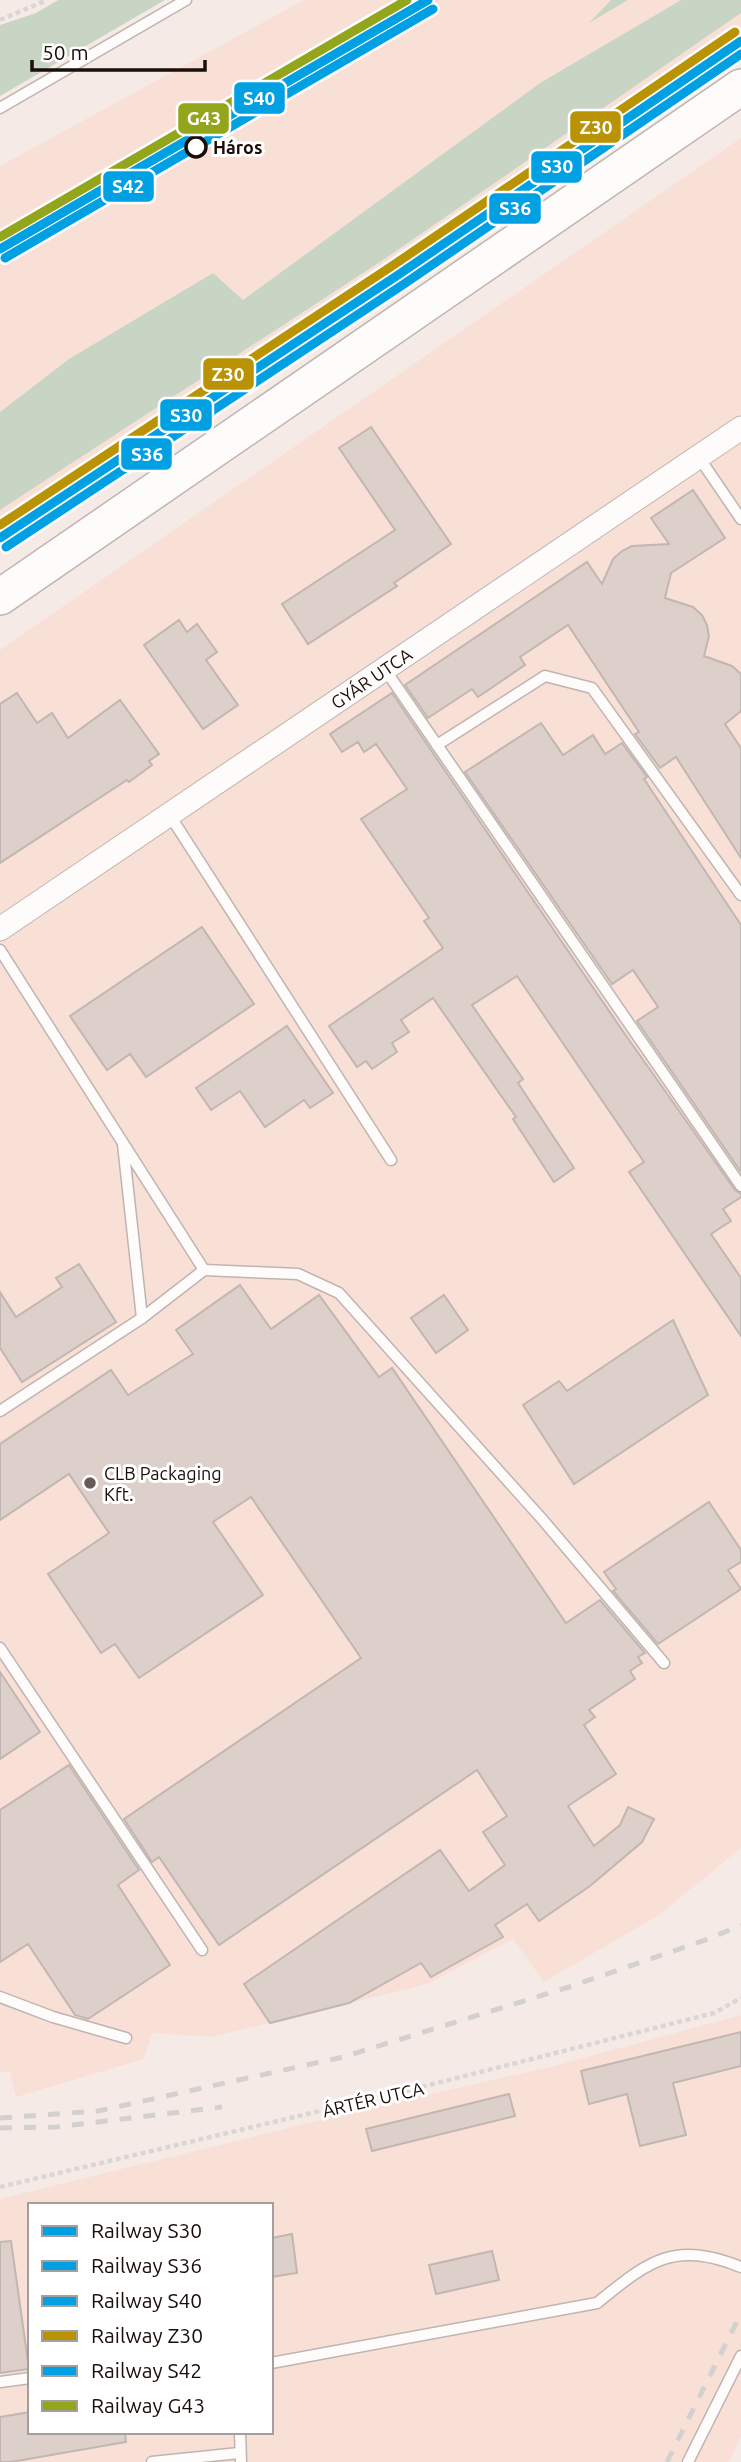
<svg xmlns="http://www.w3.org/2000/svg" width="741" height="2462" font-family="Ubuntu,sans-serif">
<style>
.built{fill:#f8e0d7;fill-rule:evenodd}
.green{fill:#c9d5c4}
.building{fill:#ddd0cb;stroke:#c2b6b2;stroke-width:2}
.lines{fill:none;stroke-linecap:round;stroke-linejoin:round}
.service-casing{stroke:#bfb4b0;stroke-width:13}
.minor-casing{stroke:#bfb4b0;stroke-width:25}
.primary-casing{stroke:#bfb4b0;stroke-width:38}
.path{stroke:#dad6d5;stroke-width:4.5;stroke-dasharray:5 3.5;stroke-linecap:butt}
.service{stroke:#fefcfb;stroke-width:10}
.minor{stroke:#fefcfb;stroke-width:23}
.primary{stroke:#fefcfb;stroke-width:35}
.rail{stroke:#d4d0d0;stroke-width:5;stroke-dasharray:12 12;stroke-linecap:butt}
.rail-1-casing{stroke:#fff;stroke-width:14}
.rail-2-casing{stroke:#fff;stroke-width:14}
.rail-3-casing{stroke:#fff;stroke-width:14}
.rail-4-casing{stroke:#fff;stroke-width:14}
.rail-5-casing{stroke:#fff;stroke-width:14}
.rail-6-casing{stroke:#fff;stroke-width:14}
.rail-1{stroke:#00a0e3;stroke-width:9}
.rail-2{stroke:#00a0e3;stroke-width:9}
.rail-3{stroke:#00a0e3;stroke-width:9}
.rail-4{stroke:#b99303;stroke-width:9}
.rail-5{stroke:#00a0e3;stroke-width:9}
.rail-6{stroke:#92a51b;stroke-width:9}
.stop-dot{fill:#fff;stroke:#190e0a;stroke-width:3.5}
.poi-dot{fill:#665b57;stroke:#fff;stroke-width:2.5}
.labels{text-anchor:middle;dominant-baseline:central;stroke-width:6;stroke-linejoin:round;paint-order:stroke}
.stop-label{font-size:18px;font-weight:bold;fill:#190e0a;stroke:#fff;text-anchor:start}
.street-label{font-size:18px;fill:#190e0a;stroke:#fff}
.poi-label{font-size:18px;fill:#190e0a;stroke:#fff;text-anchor:start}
.line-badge{stroke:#fff;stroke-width:2.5}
.badge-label{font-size:19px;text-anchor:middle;font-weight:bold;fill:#fff}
</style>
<rect width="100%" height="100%" fill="#f6eae6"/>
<g class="built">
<path d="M304 0H611L592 21 628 0H681L540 83 243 301 69 359 0 412V166Z"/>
<path d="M741 13V51L402 282 0 549V510L386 258Z"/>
<path d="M741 138V1848L659 1915 544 1982 513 1939 427 1984 212 2037 152 2033 144 2059 16 2097 10 2072H0V650Z"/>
<path d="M741 2015V2436L729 2462H0V2199L365 2109 550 2067ZM30 2205H271V2432H30Z"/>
</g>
<g class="green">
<path d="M58 0H165L0 96V25L36 13Z"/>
<path d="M611 0H628L589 23Z"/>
<path d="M681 0H741V13L386 258 0 510V412L69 359 213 273 243 300 540 83Z"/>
</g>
<g class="building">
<path d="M371 427 451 544 394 583 397 586 308 644 282 604 395 530 339 448Z"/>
<path d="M693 490 725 538 671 573 665 598 693 607 702 615 707 625 709 636 704 656 732 666 741 674V711L725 724 741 748V858L676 757 660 768 635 734 639 732 568 625 520 657 525 665 478 697 472 689 428 718 405 685 587 562 602 584 613 559 622 551 632 546 669 544 651 518Z"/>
<path d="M179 620 187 632 197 624 217 652 206 660 238 705 203 729 144 645Z"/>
<path d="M17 693 37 723 52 713 68 738 120 700 159 754 149 761 152 765 129 782 127 780 0 863V704Z"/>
<path d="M392 693 622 1030 735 1190 741 1194V1197L723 1209 731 1221 711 1234 741 1278V1336L629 1172 644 1162 517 976 472 1005 523 1079 518 1083 574 1168 554 1182 513 1119 516 1117 433 998 401 1020 409 1032 392 1043 397 1052 372 1069 366 1061 357 1067 329 1026 443 948 424 921 429 918 361 819 407 789 376 744 364 752 358 742 342 752 330 734Z"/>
<path d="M541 723 563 755 593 735 605 754 622 743 647 777 644 779 741 925V1172L637 1021 658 1007 633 970 612 984 465 772Z"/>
<path d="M202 927 254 1004 146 1077 130 1054 107 1070 70 1016Z"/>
<path d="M287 1026 333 1093 310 1108 304 1100 265 1127 240 1091 211 1110 196 1088Z"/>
<path d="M79 1264 116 1322 22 1382 0 1348V1292L16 1317 62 1287 56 1278Z"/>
<path d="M240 1285 271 1329 319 1295 379 1377 392 1368 566 1623 600 1600 645 1653 638 1657 642 1663 630 1671 635 1679 589 1710 595 1717 584 1725 616 1774 568 1806 594 1846 620 1825 628 1807 654 1819 642 1842 590 1886 539 1921 527 1904 495 1925 503 1937 431 1977 421 1963 349 2003 270 2023 244 1984 440 1850 469 1891 505 1865 483 1832 507 1816 477 1770 219 1945 159 1857 152 1862 124 1819 361 1658 251 1497 213 1522 263 1595 139 1678 115 1644 101 1653 48 1574 109 1533 69 1474 0 1520V1444L111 1370 128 1395 193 1354 176 1330Z"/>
<path d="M444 1295 468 1330 436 1353 411 1318Z"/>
<path d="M673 1320 708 1395 574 1484 523 1405 559 1381 567 1391Z"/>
<path d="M709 1502 741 1550V1562L728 1570 741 1589 658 1644 613 1591 616 1589 604 1572Z"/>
<path d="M0 1672 40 1732 0 1759Z"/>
<path d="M69 1765 139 1870 118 1885 170 1965 88 2019 75 2015 28 1944 0 1962V1810Z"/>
<path d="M741 2032V2066L673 2083 686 2135 640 2146 627 2094 589 2104 581 2071Z"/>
<path d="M509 2094 515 2116 372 2151 366 2129Z"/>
<path d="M292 2234 297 2273 271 2277V2238Z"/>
<path d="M11 2241 29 2369 0 2373V2242Z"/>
<path d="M492 2251 499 2280 436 2294 429 2265Z"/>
<path d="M30 2412V2432H125L126 2442 11 2462H0V2417Z"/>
</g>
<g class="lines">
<defs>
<g id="service">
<path d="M0 108 186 0"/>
<path d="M698 456 741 519"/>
<path d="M384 668 741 1186"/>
<path d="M437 745 545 676 592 688 741 895"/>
<path d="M169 814 391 1160"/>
<path d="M0 950 204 1270 142 1318 0 1411"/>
<path d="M123 1144 142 1318"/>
<path d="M204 1270 298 1274 339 1293 542 1519 664 1663"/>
<path d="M0 1648 202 1950"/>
<path d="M0 1997 53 2017 126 2038"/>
<path d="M271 2363 597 2303C649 2261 673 2240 741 2267"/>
<path d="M0 2382 30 2378"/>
<path d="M240 2432 241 2462"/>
<path d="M152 2462 239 2453"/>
<path d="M688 2462 741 2356"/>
</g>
<g id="minor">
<path id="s1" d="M0 929 741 428"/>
</g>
<path id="primary" d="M0 597 741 87"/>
</defs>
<use href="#service" class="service-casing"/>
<use href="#minor" class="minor-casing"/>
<use href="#primary" class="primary-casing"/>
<g class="path">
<path d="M0 20 47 0"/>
<path d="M0 2187 425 2086 714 2013 741 1998"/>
</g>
<use href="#service" class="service"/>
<use href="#minor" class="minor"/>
<use href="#primary" class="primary"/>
<g class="rail">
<path d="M0 2118 98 2111 343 2057 569 1987 711 1938 741 1925"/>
<path d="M0 2128 56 2127 222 2107"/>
<path d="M667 2462 741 2313"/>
</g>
<defs>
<path id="rail-1" d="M0 538 398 275 741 41"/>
<path id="rail-2" d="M6 547 404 284 741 54"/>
<path id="rail-3" d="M0 249 428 0"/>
<path id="rail-4" d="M0 525 392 266 735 32"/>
<path id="rail-5" d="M5 258 433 9"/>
<path id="rail-6" d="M0 237 407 0"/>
</defs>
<use href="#rail-1" class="rail-1-casing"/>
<use href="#rail-2" class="rail-2-casing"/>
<use href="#rail-3" class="rail-3-casing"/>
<use href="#rail-4" class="rail-4-casing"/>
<use href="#rail-5" class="rail-5-casing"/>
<use href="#rail-6" class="rail-6-casing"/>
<use href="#rail-1" class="rail-1"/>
<use href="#rail-2" class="rail-2"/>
<use href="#rail-3" class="rail-3"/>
<use href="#rail-4" class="rail-4"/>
<use href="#rail-5" class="rail-5"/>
<use href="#rail-6" class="rail-6"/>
</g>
<circle class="stop-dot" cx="196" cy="147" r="10"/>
<circle class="poi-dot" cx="90" cy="1483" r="7"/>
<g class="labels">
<g class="stop-label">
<text x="213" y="147">Háros</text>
</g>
<g class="street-label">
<text stroke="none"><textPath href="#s1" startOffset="448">GYÁR UTCA</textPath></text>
<text transform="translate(373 2099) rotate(-13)">ÁRTÉR UTCA</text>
</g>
<g class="poi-label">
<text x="104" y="1473">CLB Packaging<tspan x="104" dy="21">Kft.</tspan></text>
</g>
</g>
<g class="line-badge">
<rect x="233" y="81" width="53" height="34" rx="7" fill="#00a0e3"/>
<rect x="177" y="102" width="53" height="33" rx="7" fill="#92a51b"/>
<rect x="569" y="110" width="53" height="34" rx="7" fill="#b99303"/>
<rect x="530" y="150" width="53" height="34" rx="7" fill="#00a0e3"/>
<rect x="102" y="170" width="53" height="33" rx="7" fill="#00a0e3"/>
<rect x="488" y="192" width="54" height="33" rx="7" fill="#00a0e3"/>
<rect x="202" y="357" width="53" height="34" rx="7" fill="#b99303"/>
<rect x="159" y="398" width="54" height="34" rx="7" fill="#00a0e3"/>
<rect x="120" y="437" width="53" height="34" rx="7" fill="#00a0e3"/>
</g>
<g class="badge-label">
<text x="259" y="105">S40</text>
<text x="204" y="125">G43</text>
<text x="596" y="134">Z30</text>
<text x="557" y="173">S30</text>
<text x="128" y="193">S42</text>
<text x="515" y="215">S36</text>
<text x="228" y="381">Z30</text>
<text x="186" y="422">S30</text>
<text x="147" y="461">S36</text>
</g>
<rect x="28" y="2203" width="245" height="231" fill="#ffffff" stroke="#a39f9d" stroke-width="2"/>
<rect x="42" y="2226" width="35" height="10" fill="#00a0e3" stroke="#a39f9d" stroke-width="2"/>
<text x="91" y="2238" font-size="21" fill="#190e0a">Railway S30</text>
<rect x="42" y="2261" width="35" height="10" fill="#00a0e3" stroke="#a39f9d" stroke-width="2"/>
<text x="91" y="2273" font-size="21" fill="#190e0a">Railway S36</text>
<rect x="42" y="2296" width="35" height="10" fill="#00a0e3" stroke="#a39f9d" stroke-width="2"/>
<text x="91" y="2308" font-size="21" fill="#190e0a">Railway S40</text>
<rect x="42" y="2331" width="35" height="10" fill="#b99303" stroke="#a39f9d" stroke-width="2"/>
<text x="91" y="2343" font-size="21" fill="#190e0a">Railway Z30</text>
<rect x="42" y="2366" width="35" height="10" fill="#00a0e3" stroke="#a39f9d" stroke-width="2"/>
<text x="91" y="2378" font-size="21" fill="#190e0a">Railway S42</text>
<rect x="42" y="2401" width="35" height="10" fill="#92a51b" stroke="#a39f9d" stroke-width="2"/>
<text x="91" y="2413" font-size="21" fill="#190e0a">Railway G43</text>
<path d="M32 60v10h173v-10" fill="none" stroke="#190e0a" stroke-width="3.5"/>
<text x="42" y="60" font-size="21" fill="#190e0a" stroke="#ffffff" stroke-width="5" paint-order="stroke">50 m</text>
</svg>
